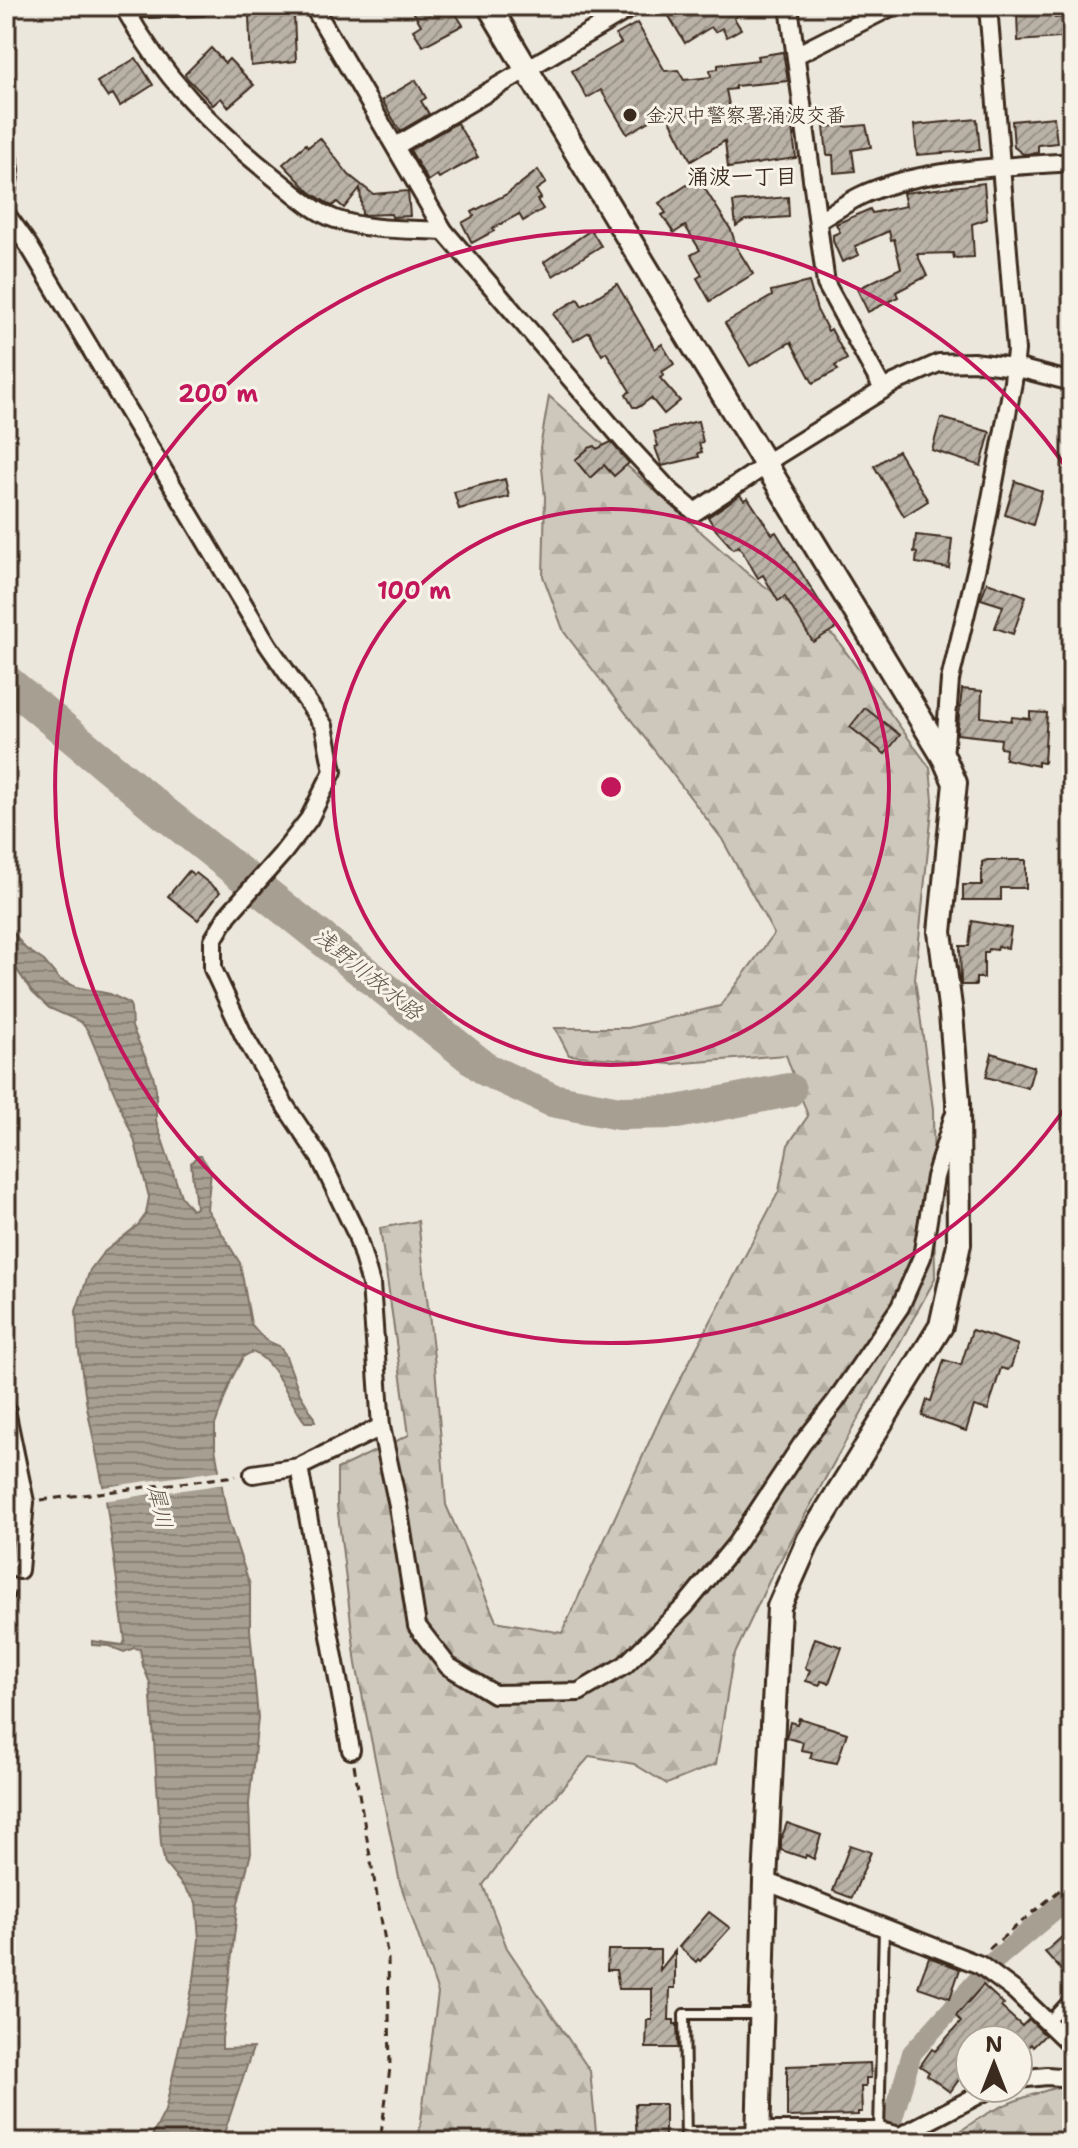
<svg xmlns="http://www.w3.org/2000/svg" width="1078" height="2148" font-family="'Shantell Sans','Klee One',sans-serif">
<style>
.forest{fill:url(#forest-firs);stroke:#84796d;stroke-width:2}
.water{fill:url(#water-rules);stroke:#7c7064;stroke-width:2}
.pier{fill:#ece7dc}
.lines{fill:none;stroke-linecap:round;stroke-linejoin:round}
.canal{stroke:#a89f93;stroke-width:20}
.river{stroke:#a89f93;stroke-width:34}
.building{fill:url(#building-hatch);stroke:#3b2a1e;stroke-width:2}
.lane-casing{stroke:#3b2a1e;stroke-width:14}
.street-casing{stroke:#3b2a1e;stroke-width:22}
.secondary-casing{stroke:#3b2a1e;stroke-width:28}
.path{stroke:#3b2a1e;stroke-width:3;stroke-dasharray:8 6;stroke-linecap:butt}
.lane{stroke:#f7f3e8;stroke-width:8}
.street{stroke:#f7f3e8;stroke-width:16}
.secondary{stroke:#f7f3e8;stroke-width:22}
.ring{fill:none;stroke:#c2185b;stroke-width:4}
.poi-dot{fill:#3b2a1e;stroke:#f7f3e8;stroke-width:3}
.labels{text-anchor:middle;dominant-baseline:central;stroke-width:6;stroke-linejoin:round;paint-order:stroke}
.poi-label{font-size:20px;fill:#3b2a1e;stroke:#f7f3e8;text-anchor:start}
.neighbourhood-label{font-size:22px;font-weight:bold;fill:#3b2a1e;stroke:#f7f3e8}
.water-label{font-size:22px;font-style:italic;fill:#615347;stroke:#f7f3e8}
.centre{fill:#c2185b;stroke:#f7f3e8;stroke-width:4}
.ring-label{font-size:24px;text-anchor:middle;font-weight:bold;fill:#c2185b;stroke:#f7f3e8;stroke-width:6;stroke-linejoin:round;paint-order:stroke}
</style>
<defs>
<pattern id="forest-firs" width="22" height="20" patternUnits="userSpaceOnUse" patternTransform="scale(2)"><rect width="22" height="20" fill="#cec8bc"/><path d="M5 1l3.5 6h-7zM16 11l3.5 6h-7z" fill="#b2aca1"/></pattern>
<pattern id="water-rules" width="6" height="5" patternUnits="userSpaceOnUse" patternTransform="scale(2)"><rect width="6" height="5" fill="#a89f93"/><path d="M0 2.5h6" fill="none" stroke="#8a8277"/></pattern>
<pattern id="building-hatch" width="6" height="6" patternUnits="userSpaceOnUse" patternTransform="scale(2)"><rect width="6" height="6" fill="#bab2a7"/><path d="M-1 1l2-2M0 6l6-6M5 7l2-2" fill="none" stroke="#989187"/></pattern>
</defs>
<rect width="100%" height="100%" fill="#ece7dc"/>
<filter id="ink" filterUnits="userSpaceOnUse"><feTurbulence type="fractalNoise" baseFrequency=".0125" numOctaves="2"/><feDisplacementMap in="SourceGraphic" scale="16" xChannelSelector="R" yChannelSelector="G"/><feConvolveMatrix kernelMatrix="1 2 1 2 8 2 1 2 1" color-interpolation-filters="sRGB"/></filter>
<g filter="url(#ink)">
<g class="forest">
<path d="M549 396 748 574 835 637 930 768 933 800 915 979 933 1109 935 1279 771 1577 733 1658 716 1764 667 1784 634 1764 590 1756 518 1839 483 1885 507 1948 590 2071 597 2142H418L438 1993 400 1883 356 1664 337 1505V1469L409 1435 380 1228 418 1221 435 1366 446 1505 496 1621 562 1633 662 1414 779 1191 788 1145 808 1116 786 1055 671 1064 569 1055 555 1028H628L720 1006 774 934 722 839 564 632 543 576 545 497 540 448Z"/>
<path d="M1072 2083V2142H947C987 2107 1022 2097 1072 2083Z"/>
</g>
<path class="water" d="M6 923 25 948 44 961 59 979 76 987 110 994 129 1003 131 1008 132 1027 153 1075 156 1089V1121L181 1196 192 1210 196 1208 191 1163 197 1156H201L211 1171 207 1209 240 1263 251 1324 265 1340 279 1346 285 1354 300 1394 313 1415 315 1422H305C289 1402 275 1359 252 1352L243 1357 232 1378 215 1425V1448L228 1520 250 1585V1629L258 1718 249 1804 251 1853 238 1903 222 2039V2049L253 2048 221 2142H149L165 2111 194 1979 199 1939 196 1902 165 1864 161 1844 150 1683 143 1666 140 1649 134 1648 124 1652 109 1646 92 1645V1641L123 1645 125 1640 106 1500 87 1407 78 1345 76 1311 90 1270 103 1253 138 1225 146 1214 149 1197 134 1139 88 1031 81 1022 49 1008 32 992 6 954Z"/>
<path class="pier" d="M224 1470 226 1484 102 1501 99 1488Z"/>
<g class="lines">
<g class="canal">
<path d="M993 1962 1072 1895"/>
<path d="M891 2125 912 2053 984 1973"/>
</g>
<path class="river" d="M6 681 163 812 487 1070 552 1100 619 1113 677 1112 789 1090"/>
</g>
<g class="building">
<path d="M410 6H451L463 25 423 46 413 30 421 25Z"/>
<path d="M663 6H755L734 18 741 29 727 37 722 28 715 32 711 27 685 43Z"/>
<path d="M1049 10V14L1055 13V18L1072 16V37L1018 41 1017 13Z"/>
<path d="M270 14V16L294 15 296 61 251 66 249 15Z"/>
<path d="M637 23 665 71 678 70 684 80 711 77 710 70 718 69V65L758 60 757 56 783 52 788 81 735 86V89L726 90 733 125 791 119 796 158 728 168 725 141 691 161 666 112 627 134 601 90 587 98 572 71 621 43 616 35Z"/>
<path d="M211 48 225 63 229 59 254 85 228 107 221 98 213 105 186 77 185 74Z"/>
<path d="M136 58 153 85 120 106 113 94 108 98 97 82Z"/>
<path d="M416 80 426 98 421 101 429 114 400 131 382 100Z"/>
<path d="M1054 117 1057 143 1038 145V153L1023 154 1014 147 1012 121Z"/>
<path d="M977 119 980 150 917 155 914 125Z"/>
<path d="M457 123 478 157 439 178 437 175 428 181 410 150Z"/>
<path d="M845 125V127L866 125 871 147 852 150 855 171 834 173 833 155H827L824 127Z"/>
<path d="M320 138 349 175 373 194 408 191 410 216 392 217 391 214 362 215 360 188 344 208 337 202 332 206 310 192 283 164 306 144 308 147Z"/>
<path d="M538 170 546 183 536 190 541 198 537 200 543 209 523 221 519 214 493 228 494 231 472 243 462 223 474 216 472 212 507 194Z"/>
<path d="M698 178 731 230 737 248 753 274 710 301 697 278 702 275 691 255 700 250 685 226 674 233 662 215 666 213 659 203Z"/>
<path d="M984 183 987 219 972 224 974 257 954 258 953 253 917 254 927 276 896 292 898 297 868 312 857 289 901 268 894 239 891 240 889 231 855 246 859 255 842 262 833 241V235L840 232 836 224 870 209 872 213 906 206 903 193Z"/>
<path d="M788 197 789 217 745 220 736 226 733 202Z"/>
<path d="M591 230 601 246 553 276 544 262Z"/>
<path d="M809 282 817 310 828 331 831 329 847 359 835 366 838 370 813 383 791 342 750 366 725 323 772 296 771 291Z"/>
<path d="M617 284 655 349 662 344 674 364 662 372 664 375 660 378 680 401 664 414 651 398 639 407H633L626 395 630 391 606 352 602 355 589 332 574 341 553 314 578 299 582 306Z"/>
<path d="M941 418 990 432 981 466 932 450Z"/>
<path d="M698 421 703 442 699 443 702 452 698 453 699 457 662 466 655 447 658 446 654 432Z"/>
<path d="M611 442 629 463 614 476 604 465 590 478 575 460 589 448 595 446 597 449Z"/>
<path d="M898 451 928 501 904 516 874 466Z"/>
<path d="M505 479 509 497 459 509 454 492Z"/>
<path d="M1015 481 1042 491 1033 525 1005 515Z"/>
<path d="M740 495 744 500 748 498 772 534 776 532 836 628 813 642 785 597 778 601 763 575 758 578 739 546 733 549 716 530 708 517Z"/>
<path d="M916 535 952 539 949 568 916 563 917 553 914 552Z"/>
<path d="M987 582 1026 596 1013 634 995 628 1003 606 981 599Z"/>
<path d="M962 689 982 691 981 717 1011 721 1012 717 1030 719V712L1047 713 1044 763 1038 762V766L1005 759 1006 749 1000 748 1001 739 957 734Z"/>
<path d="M865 708 900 735 885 754 850 727Z"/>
<path d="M987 860H1026V888H1001V900H963V885H982V862Z"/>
<path d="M189 871 194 875 196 873 220 892 198 920 168 896Z"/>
<path d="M972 921 1011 928 1008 948 998 946 997 950 989 949 988 952H984V978H976V985H961L960 946H969Z"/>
<path d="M992 1053 1034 1067 1028 1088 986 1077Z"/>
<path d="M972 1330 1018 1345 1011 1367 1008 1370 1001 1368 988 1410 974 1406 966 1431 922 1416 927 1400 931 1401 944 1360 961 1365Z"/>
<path d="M815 1638 842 1647 829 1683 821 1681 820 1685 806 1681 810 1670 805 1668Z"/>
<path d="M799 1718 847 1733 837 1763 810 1758 812 1752 801 1750 803 1742 786 1738 790 1722 797 1724Z"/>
<path d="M787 1823 821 1835 814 1859 806 1855 805 1858 781 1850V1839Z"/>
<path d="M850 1845 871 1852 852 1898 833 1891Z"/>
<path d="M709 1912 730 1928 700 1961 698 1959 696 1962 679 1947Z"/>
<path d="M1072 1928V1982L1045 1952Z"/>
<path d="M608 1950H660V1970L675 1951V1988H670L669 2020H674V2024H677L678 2048H646L647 2020H652V1989H619L616 1970H607Z"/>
<path d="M929 1957 960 1969 950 1998 918 1987Z"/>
<path d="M983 1985 1004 2004 1001 2007 1022 2026 1029 2019 1045 2035 1033 2047 1031 2044 1018 2057V2040H970V2064L950 2092 927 2075 929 2072 920 2066 932 2049 935 2051 961 2022 956 2016Z"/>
<path d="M870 2063 871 2078H866V2087H861L862 2112H858V2115L787 2117V2066Z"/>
<path d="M635 2104H665V2142H637Z"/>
</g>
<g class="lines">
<defs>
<g id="lane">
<path d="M1048 2022 1072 1996"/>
<path d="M686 2132 757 2131"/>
<path d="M686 2142 684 2014H759"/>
<path d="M876 2142 879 2131 884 1927"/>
</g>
<g id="street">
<path d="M123 6C162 76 212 128 275 178 293 192 313 211 335 219 369 231 409 229 444 231"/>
<path d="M313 6 444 231 630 448 668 489 695 512 768 464 775 457 894 383 939 363 973 362 1014 367 1072 382"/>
<path d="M789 6 826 284 883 389"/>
<path d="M124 9 201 6"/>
<path d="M796 55 893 6"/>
<path d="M396 146 634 6"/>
<path d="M6 147 10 170 6 193"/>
<path d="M6 214 29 246 268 645 324 726 333 771 309 819 282 854 228 915 213 940V969L244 1036 286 1107 320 1158 356 1233 371 1284 381 1427 398 1506 417 1626 448 1666 494 1694 579 1692 625 1665 685 1606 736 1544 802 1444 835 1402 900 1307 922 1257 935 1177 953 1118"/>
<path d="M818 221C832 213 846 203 860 196 918 168 1008 167 1072 162"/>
<path d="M944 758 950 680 983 541 1013 382 1016 350 988 6"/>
<path d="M6 1410 25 1502 19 1570"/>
<path d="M299 1467 351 1750"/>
<path d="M253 1474 299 1467 381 1427"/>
<path d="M765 1881 980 1965 1015 1991 1072 2046"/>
<path d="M1018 2079 1047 2076 1072 2078"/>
<path d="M759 2131H879L900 2136 992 2088"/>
</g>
<path id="secondary" d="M489 6C638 258 793 507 944 758L955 783 940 932 951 1014 958 1101 959 1244 941 1326 809 1539 779 1607 765 1881 758 2142"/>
</defs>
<use href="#lane" class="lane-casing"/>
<use href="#street" class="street-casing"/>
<use href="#secondary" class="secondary-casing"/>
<g class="path">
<path d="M41 1500 236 1476"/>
<path d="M6 1626 11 1615 16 1586"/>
<path d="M354 1765 388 1958 390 2068 380 2142"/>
<path d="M989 1949 1072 1880"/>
</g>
<use href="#lane" class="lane"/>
<use href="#street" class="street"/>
<use href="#secondary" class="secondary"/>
</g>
</g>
<g class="ring">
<circle cx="611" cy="787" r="278"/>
<path d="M1072 1098A556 556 0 1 1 1072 476"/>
</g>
<circle class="poi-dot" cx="630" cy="115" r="8"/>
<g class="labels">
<g class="poi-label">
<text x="646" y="115">金沢中警察署涌波交番</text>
</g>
<g class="neighbourhood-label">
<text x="742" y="176">涌波一丁目</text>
</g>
<g class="water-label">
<text transform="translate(368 974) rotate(39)">浅野川放水路</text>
<text transform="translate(160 1507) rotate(77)">犀川</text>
</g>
</g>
<circle cx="611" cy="787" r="12" class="centre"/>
<g class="ring-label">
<text x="218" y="402">200 m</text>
<text x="414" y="599">100 m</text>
</g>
<rect width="1078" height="2148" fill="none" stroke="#f7f3e8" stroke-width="32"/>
<rect x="16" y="16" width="1046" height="2116" fill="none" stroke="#3b2a1e" stroke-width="3" filter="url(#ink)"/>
<g transform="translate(994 2064)"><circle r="38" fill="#f7f3e8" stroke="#aca397" stroke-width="2"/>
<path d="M0-6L14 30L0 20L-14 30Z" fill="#3b2a1e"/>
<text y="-12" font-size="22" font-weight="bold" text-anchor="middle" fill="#3b2a1e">N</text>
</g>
</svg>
